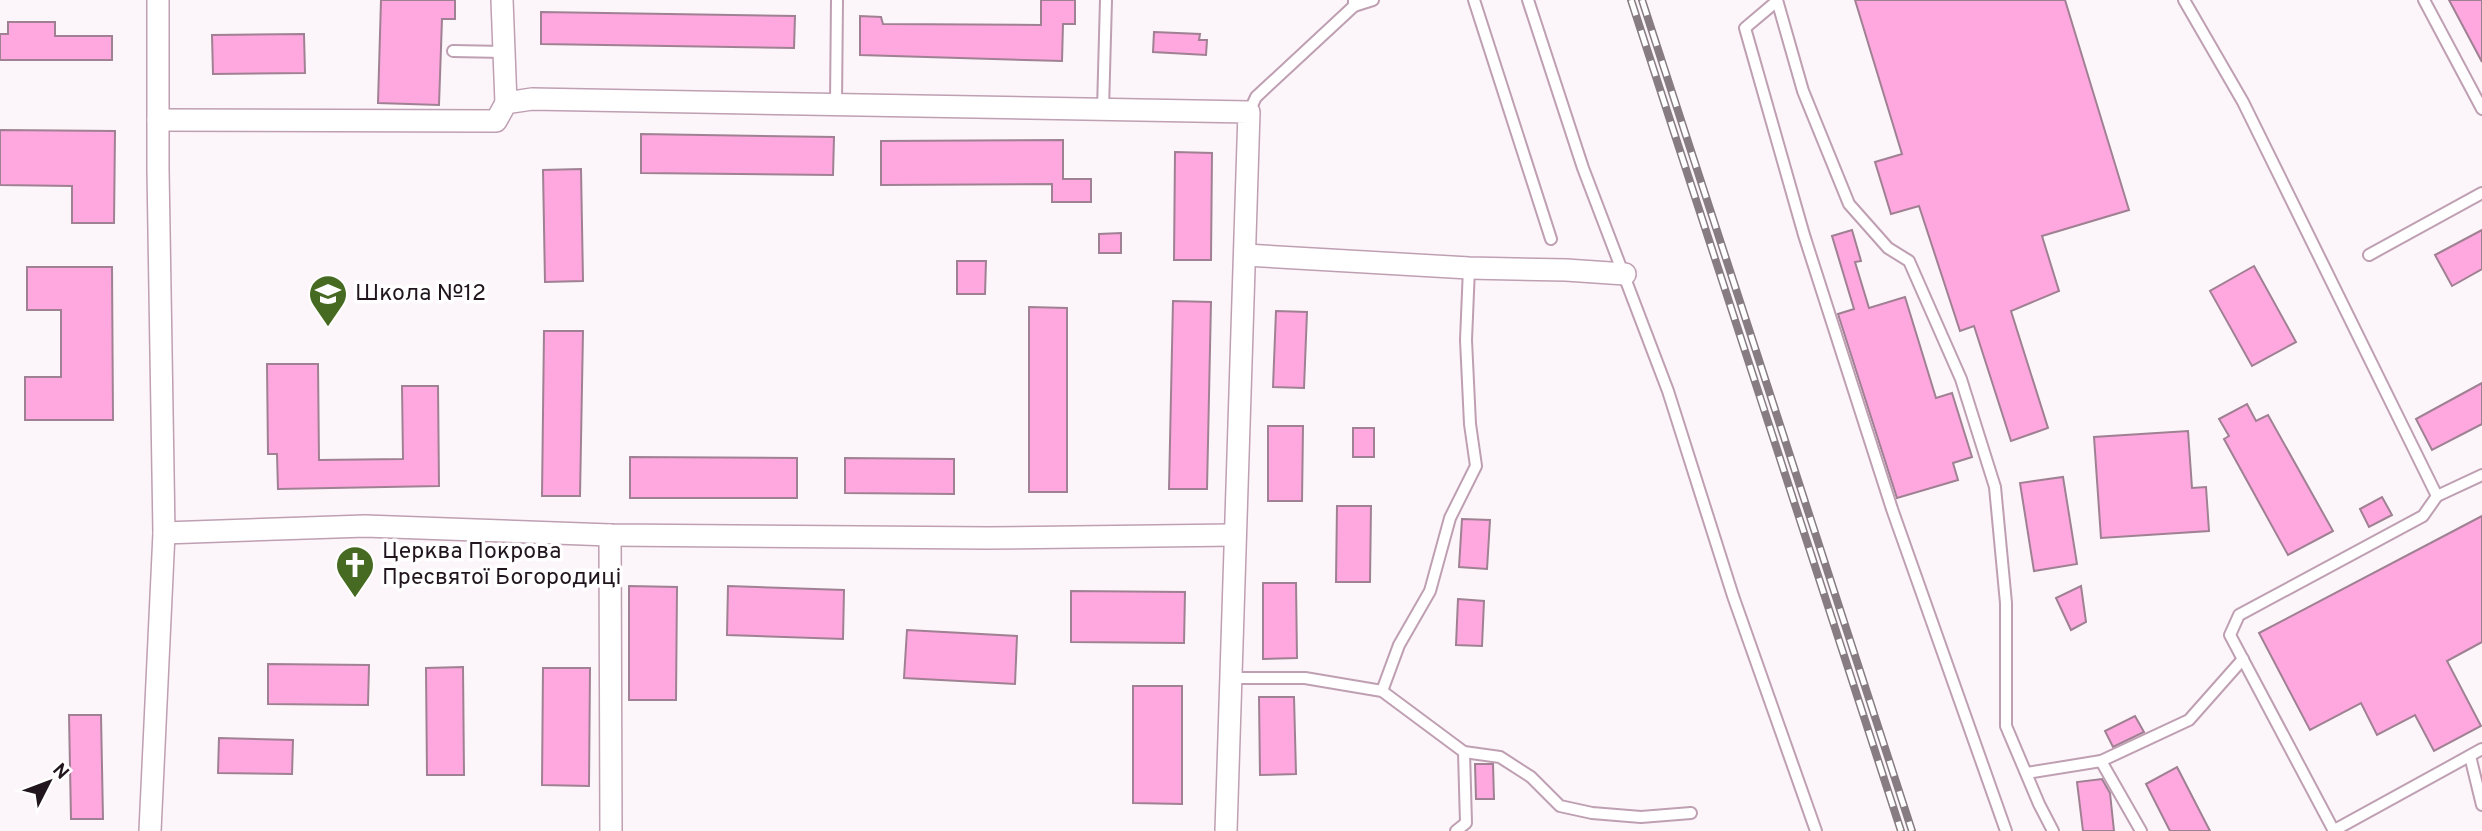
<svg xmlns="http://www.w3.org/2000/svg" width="2482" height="831" font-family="Overpass,sans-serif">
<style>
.building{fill:#fea8df;stroke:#a08093;stroke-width:2}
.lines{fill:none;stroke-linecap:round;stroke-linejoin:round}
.service-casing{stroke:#bf9fb2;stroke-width:14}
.minor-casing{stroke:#bf9fb2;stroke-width:24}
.service{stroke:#fff;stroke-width:10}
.minor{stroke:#fff;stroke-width:21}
.rail-casing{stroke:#867c82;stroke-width:8}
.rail{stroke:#fff;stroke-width:5;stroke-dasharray:16;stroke-linecap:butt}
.labels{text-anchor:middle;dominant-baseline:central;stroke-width:7;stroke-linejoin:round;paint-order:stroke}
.poi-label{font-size:23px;fill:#22161e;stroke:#fff;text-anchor:start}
</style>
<rect width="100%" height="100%" fill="#fcf5f9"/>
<g class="building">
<path d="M381 0H455V19H442L439 105 378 103Z"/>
<path d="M1041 0H1075V24H1063L1062 61 860 55V16L881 17 883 24 1041 25Z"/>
<path d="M1855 0H2065L2129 210 2042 236 2059 291 2011 311 2048 428 2011 441 1974 326 1960 331 1919 206 1891 214 1875 162 1902 154Z"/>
<path d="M2449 0H2482V62Z"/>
<path d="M541 12 795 16 794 48 541 44Z"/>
<path d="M8 22H55V36H112V60H0V34H8Z"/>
<path d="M1154 32 1200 34 1199 40H1207L1206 55 1153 52Z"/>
<path d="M304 34 305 73 213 74 212 35Z"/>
<path d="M0 130 115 131 114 223H72V186L0 185Z"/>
<path d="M641 134 834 137 833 175 641 173Z"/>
<path d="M1063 140V179H1091V202H1052V184L881 185V141Z"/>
<path d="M1175 152 1212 153 1211 260H1174Z"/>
<path d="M581 169 583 281 545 282 543 170Z"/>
<path d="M1852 230 1861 261 1855 262 1869 308 1905 297 1936 398 1952 393 1972 457 1953 463 1958 480 1897 498 1838 314 1854 309 1832 236Z"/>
<path d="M2482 230V269L2452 286 2435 255Z"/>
<path d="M1121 233V253H1099V234Z"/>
<path d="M957 261H986L985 294H957Z"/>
<path d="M2254 266 2296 342 2252 366 2210 291Z"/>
<path d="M27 267H112L113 420H25V377H61V310H27Z"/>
<path d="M1173 301 1211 302 1207 489H1169Z"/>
<path d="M1029 307 1067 308V492H1029Z"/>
<path d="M1276 311 1307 312 1304 388 1273 387Z"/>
<path d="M544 331H583L580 496H542Z"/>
<path d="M267 364H318L319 460 403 459 402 386H438L439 486 278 489 277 454H268Z"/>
<path d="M2482 383V424L2432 450 2416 419Z"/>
<path d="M2247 404 2256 421 2268 415 2333 531 2288 555 2224 439 2229 436 2219 419Z"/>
<path d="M1268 426H1303L1302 501H1268Z"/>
<rect x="1353" y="428" width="21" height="29"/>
<path d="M2188 431 2192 488 2206 487 2209 531 2101 538 2094 437Z"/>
<path d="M630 457 797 458V498H630Z"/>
<path d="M845 458 954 459V494L845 493Z"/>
<path d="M2063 477 2077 564 2034 571 2020 483Z"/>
<path d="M2382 497 2392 515 2369 527 2360 509Z"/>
<path d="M1337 506H1371L1370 582H1336Z"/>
<path d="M2482 516V642L2447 661 2481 726 2434 751 2415 715 2377 735 2361 703 2310 730 2259 633Z"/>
<path d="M1462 519 1490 520 1487 569 1459 567Z"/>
<path d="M1263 583H1296L1297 658 1263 659Z"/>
<path d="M629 586 677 587 676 700H629Z"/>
<path d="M728 586 844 590 843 639 727 635Z"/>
<path d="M2081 586 2086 622 2071 630 2056 598Z"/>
<path d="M1071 591 1185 592 1184 643 1071 642Z"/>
<path d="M1458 599 1484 601 1482 646 1456 645Z"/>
<path d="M907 630 1017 636 1015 684 904 678Z"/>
<path d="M268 664 369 665 368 705 268 704Z"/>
<path d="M463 667 464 775H427L426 668Z"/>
<path d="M543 668H590L589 786 542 785Z"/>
<path d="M1133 686H1182V804L1133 803Z"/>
<path d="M1259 697H1294L1296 774 1260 775Z"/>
<path d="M69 715H101L103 819H71Z"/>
<path d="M2135 716 2144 732 2113 747 2105 731Z"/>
<path d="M219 738 293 740 292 774 218 773Z"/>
<path d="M1475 764H1493L1494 799H1476Z"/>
<path d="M2177 767 2210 831H2170L2146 784Z"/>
<path d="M2102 779 2110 793 2114 831H2083L2077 782Z"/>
</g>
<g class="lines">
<defs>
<g id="service">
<path d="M1474 0 1551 239"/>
<path d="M1528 0 1583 168 1668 391 1733 596 1816 831"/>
<path d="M1777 0 1803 91 1849 204 1888 248 1909 261 1961 379 1995 487 2006 603V726L2039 804 2053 831"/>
<path d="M2184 0 2243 102 2437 496 2482 475"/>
<path d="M2424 0 2482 109"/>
<path d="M1777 1 1745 28 1804 235 1892 509 2006 831"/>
<path d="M1354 6 1373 0"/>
<path d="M453 51 504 52"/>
<path d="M836 103 837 0"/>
<path d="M1103 109 1106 0"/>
<path d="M1249 112 1256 97 1354 6V0"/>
<path d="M2369 255 2482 193"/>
<path d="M1231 678H1305L1382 691 1464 752 1466 823 1456 831"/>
<path d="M1382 691 1399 645 1430 591 1450 518 1476 466 1470 424 1466 340 1469 268"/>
<path d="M1464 752 1500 757 1531 777 1560 806 1592 813 1641 817 1691 813"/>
<path d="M2470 756 2482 805"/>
<path d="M2101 761 2141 831"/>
<path d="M2027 773 2101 761 2189 720 2243 659"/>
<path d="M2333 831 2482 749"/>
<path d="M2334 831 2230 635 2239 615 2423 516 2437 496"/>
</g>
<g id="minor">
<path d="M502 0 506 103"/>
<path d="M158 120 496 121 506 103 532 99 1249 112 1226 831"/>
<path d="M1245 255 1469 268 1566 270 1625 274"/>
<path d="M164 533 365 526 610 535 988 538 1235 535"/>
<path d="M610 535 611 831"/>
<path d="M150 831 164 533 158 170V0"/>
</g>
</defs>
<use href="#service" class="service-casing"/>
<use href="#minor" class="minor-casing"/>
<use href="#service" class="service"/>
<use href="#minor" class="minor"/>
<defs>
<g id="rail">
<path d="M1631 0 1901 831"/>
<path d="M1642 0 1912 831"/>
</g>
</defs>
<use href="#rail" class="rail-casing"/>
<use href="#rail" class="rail"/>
</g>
<defs>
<symbol id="school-pin" viewBox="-11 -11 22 30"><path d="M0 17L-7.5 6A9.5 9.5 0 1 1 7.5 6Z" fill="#476a22" stroke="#fff"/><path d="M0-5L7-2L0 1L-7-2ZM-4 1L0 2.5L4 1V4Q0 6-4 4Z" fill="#fff"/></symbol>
<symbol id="church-pin" viewBox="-11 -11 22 30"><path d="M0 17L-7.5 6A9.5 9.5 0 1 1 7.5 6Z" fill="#476a22" stroke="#fff"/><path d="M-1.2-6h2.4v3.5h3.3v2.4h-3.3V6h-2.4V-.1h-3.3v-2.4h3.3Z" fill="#fff"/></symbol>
</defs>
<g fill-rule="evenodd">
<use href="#school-pin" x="306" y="272" width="44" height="60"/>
<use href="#church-pin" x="333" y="543" width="44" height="60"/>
</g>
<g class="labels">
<g class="poi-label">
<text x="355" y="294">Школа №12</text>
<text x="382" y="552">Церква Покрова<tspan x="382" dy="26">Пресвятої Богородиці</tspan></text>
</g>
</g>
<g transform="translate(49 782) rotate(48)" stroke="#ffffff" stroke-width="5" paint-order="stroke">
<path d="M0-5L12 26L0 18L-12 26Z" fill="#22161e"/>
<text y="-10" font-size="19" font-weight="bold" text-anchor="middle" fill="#22161e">N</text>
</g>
</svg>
